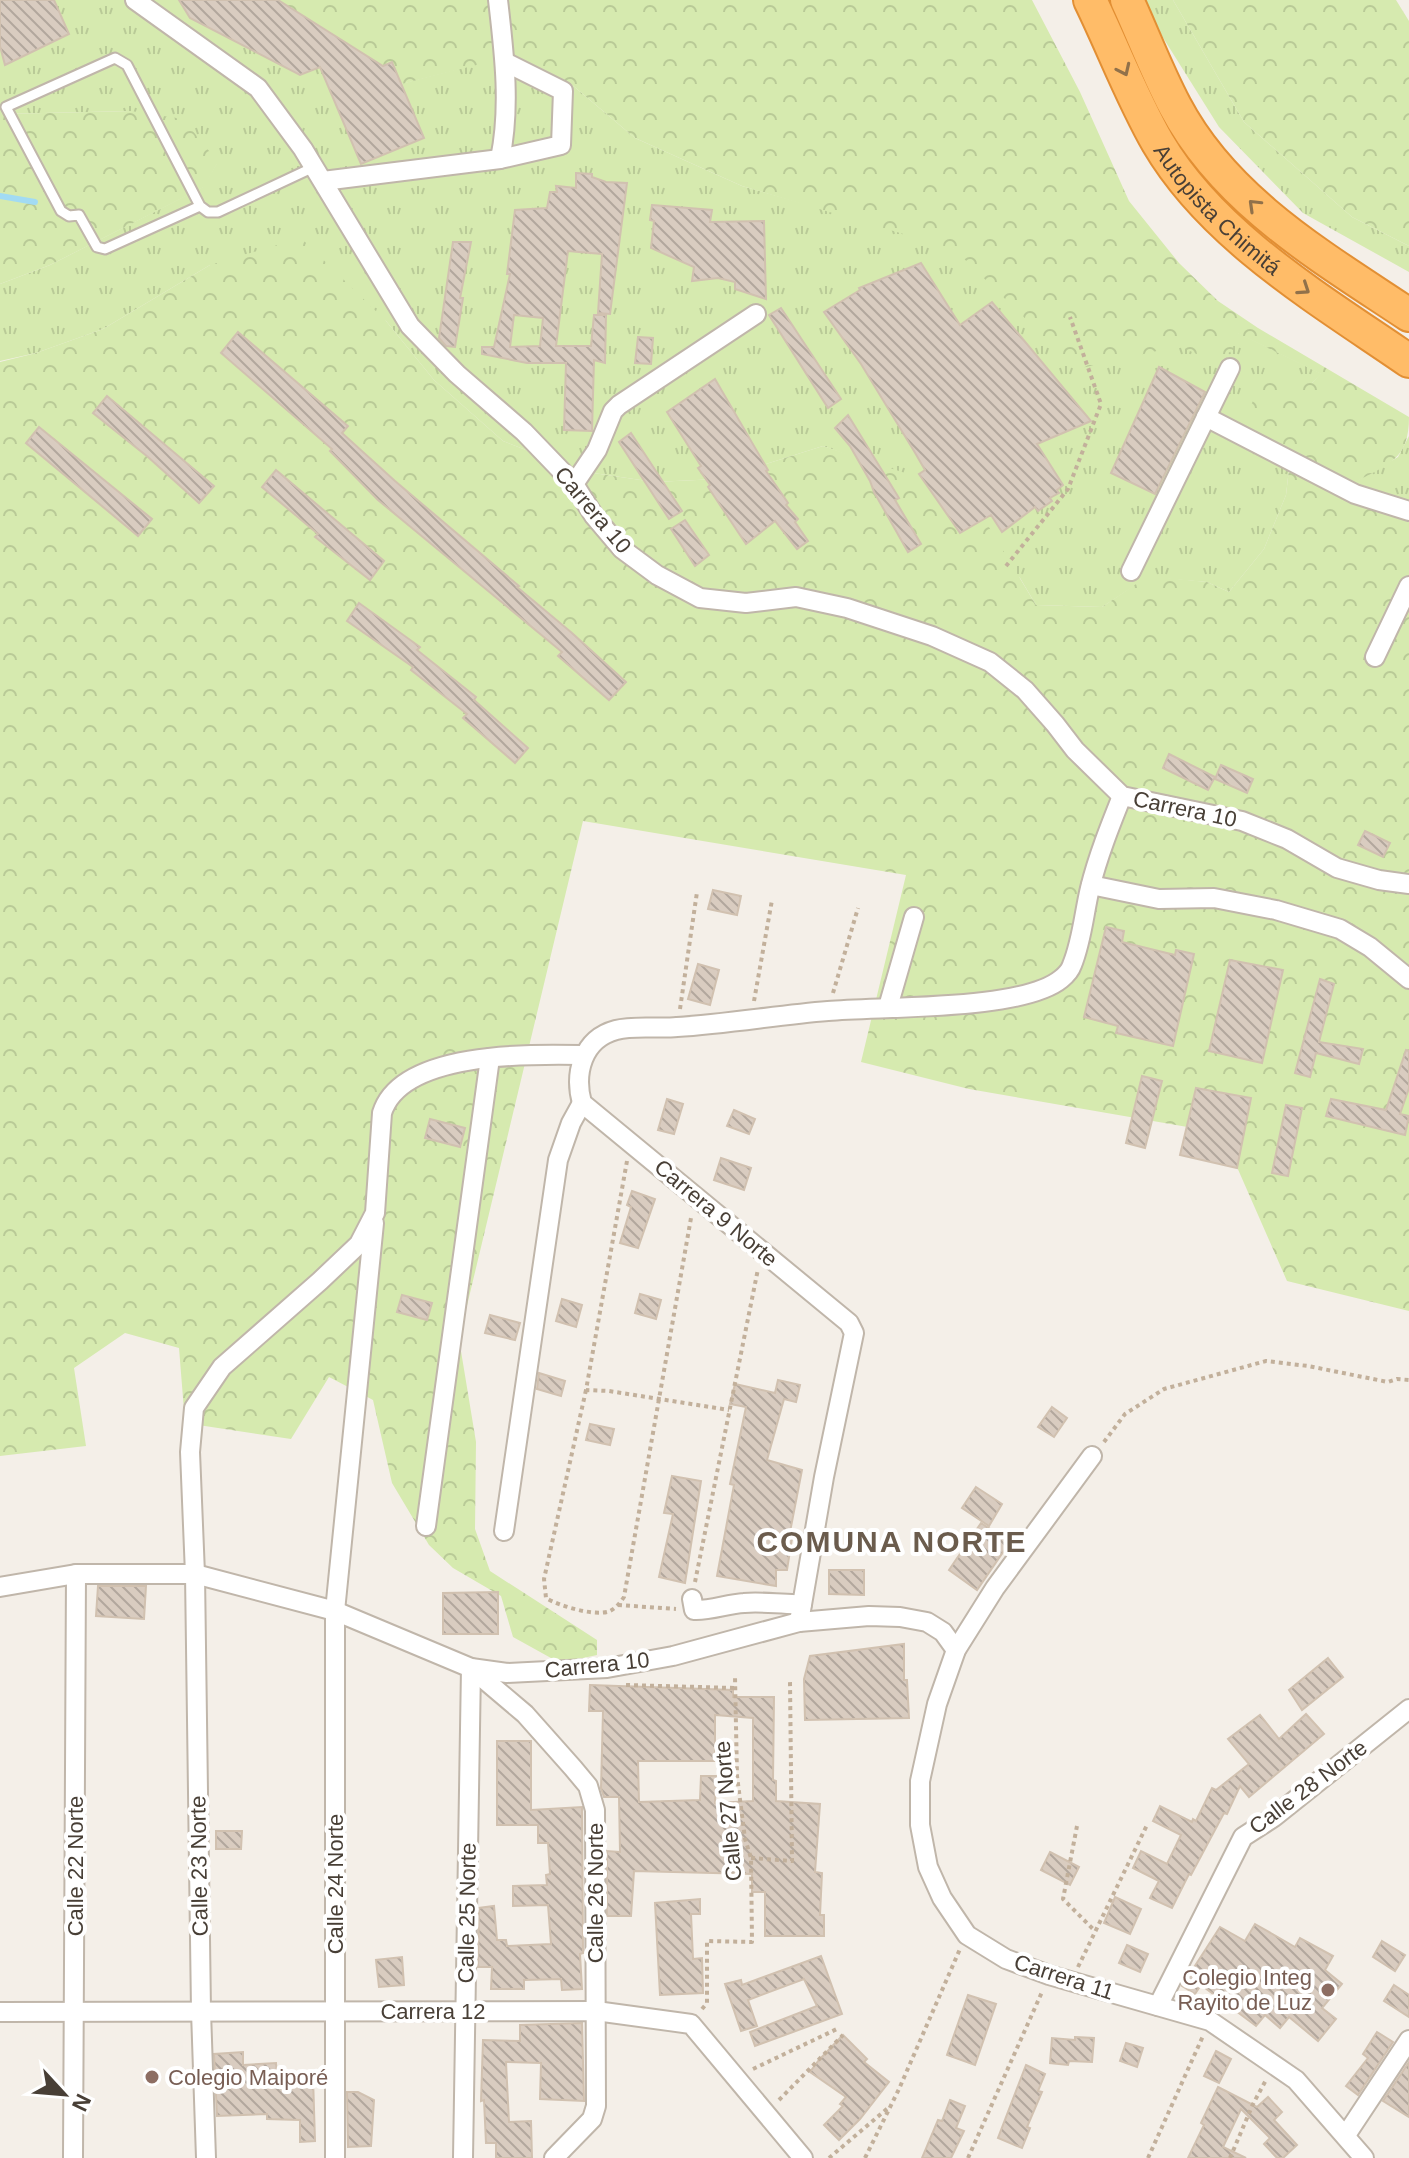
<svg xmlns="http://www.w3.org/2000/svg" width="1409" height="2158" font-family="Helvetica,sans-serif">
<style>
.grass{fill:url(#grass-tufts)}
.forest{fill:url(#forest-crowns)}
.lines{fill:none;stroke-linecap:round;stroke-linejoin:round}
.stream{stroke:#a2dbf3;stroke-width:6}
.building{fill:url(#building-back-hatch);stroke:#d1c1b0;stroke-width:2;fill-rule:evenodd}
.lane-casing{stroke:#c0b6aa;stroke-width:13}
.street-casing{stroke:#c0b6aa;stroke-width:22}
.highway-casing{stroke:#e28f34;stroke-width:36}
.path{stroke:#c2b09b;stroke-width:4;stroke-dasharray:4 4;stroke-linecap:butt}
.lane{stroke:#fff;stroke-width:9}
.street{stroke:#fff;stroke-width:18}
.highway{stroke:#ffbc68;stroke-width:32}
.oneway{stroke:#91714a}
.education-dot{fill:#8d6e63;stroke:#fff;stroke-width:3}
.labels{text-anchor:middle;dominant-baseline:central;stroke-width:8;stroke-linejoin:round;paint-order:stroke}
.street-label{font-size:22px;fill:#483f36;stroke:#fff}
.education-label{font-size:22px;fill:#785e54;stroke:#fff;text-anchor:end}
.district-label{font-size:30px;font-weight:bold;letter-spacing:2px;fill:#6b5c4d;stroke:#fff}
</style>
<defs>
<pattern id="grass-tufts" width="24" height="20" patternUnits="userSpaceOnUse" patternTransform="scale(2)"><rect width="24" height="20" fill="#d6eaaf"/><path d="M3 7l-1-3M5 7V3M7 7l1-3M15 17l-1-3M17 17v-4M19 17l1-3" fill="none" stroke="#b9ca97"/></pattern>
<pattern id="forest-crowns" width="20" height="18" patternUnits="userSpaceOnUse" patternTransform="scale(2)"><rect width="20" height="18" fill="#d6eaaf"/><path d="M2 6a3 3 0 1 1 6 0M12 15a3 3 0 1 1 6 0" fill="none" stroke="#b9ca97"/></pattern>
<pattern id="building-back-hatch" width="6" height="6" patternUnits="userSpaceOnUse" patternTransform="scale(2)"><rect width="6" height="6" fill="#d9ccc0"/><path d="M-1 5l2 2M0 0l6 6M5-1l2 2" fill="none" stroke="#b2a79d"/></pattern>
</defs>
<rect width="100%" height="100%" fill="#f4efe8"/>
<g class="grass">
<path d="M0 0H217L362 94 512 55 571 84 635 138 742 186 914 235 1000 264 1234 331 1322 374 1312 383 1240 435 1291 451 1286 495 1264 549 1229 592 1207 582 1148 577 1102 607 1036 605 1020 578 859 459 823 446 718 479 654 482 580 471 503 441 434 380 386 321 210 265 103 329 36 353 0 361V284L50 265 203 187 217 163 131 111 0 114Z"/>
<path d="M1146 0H1173L1244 122 1352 217 1409 246V272L1303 213 1219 127 1162 36Z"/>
<path d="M1409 436V503L1355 482 1398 457Z"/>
</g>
<g class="forest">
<path d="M217 0H1032L1080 92 1129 201 1179 263 1218 301 1258 328 1409 417C1409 460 1389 463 1356 482L1409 503V1311L1287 1281 1222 1133 969 1089 861 1062 906 875 583 821 459 1339 476 1442 475 1529 490 1571 597 1640V1655L560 1663 513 1637 501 1596 453 1568 429 1545 392 1483 373 1400 329 1377 291 1439 185 1423 179 1348 125 1333 74 1368 86 1446 0 1456V362L36 353 103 329 210 265 301 238 386 321 434 380 503 441 580 471 654 482 718 479 823 446 969 494 1036 605 1102 607 1148 576 1207 582 1229 592 1264 549 1286 495 1291 451 1240 435 1266 366 1312 383 1321 374 1237 333 1234 334 1233 350 1214 362 1179 346 1077 369 954 249 742 186 635 138 571 84 512 56 362 94Z"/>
<path d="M1173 0H1396L1409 21V246L1352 217 1244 122Z"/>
<path d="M131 111 183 119 218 162 204 187 50 265 0 284V114Z"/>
</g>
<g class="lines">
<path class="stream" d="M0 196 35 202"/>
</g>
<g class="building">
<path d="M0 0H54L69 34 5 65 0 46Z"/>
<path d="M179 0H278L383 66 392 62 424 138 361 164 320 67 300 75 190 18Z"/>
<path d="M576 173 592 174V177L606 182 627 183 610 314 598 313 602 254 568 251 556 346H591L594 315H606L605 363 594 360 592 431 564 430 566 363H527L482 354V347H494L510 274H507L515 210 547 208 550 192H557L556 186 576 188ZM514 315 543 318 540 346 510 347Z"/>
<path d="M652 205 712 210 710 222 764 221 766 299 735 289V282L718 278 692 281 694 267 651 248 654 221 650 220Z"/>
<path d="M453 242H471L460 298H463L455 347 446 346 439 338Z"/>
<path d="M921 263 960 325 992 302 1091 421 1037 444 1063 485 1057 490 1059 493 1050 498 1052 501 1038 511 1035 507 1002 532 991 515 960 533 919 474 925 470 914 451 861 364 824 312 860 290 859 288Z"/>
<path d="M781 308 841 399 828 408 769 315Z"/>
<path d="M238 332 348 426 342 433 395 481 519 586 517 587 572 633 626 682 609 700 558 656 562 652 378 500 330 451 332 449 221 353Z"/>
<path d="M638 337 653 338 651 364 635 363Z"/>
<path d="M1159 367 1205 392 1155 494 1111 473Z"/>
<path d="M715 379 768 470 766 471 788 503 786 505 798 519 795 522 808 541 797 549 775 521 746 544 708 487 710 485 698 468 701 466 667 412Z"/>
<path d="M107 396 214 486 199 503 148 457 93 413Z"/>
<path d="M848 415 899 498 895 500 921 544 908 552 874 492 870 481 850 446 835 428Z"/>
<path d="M39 427 152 519 138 536 26 443Z"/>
<path d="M631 433 682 511 669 519 619 442Z"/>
<path d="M276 470 384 561 370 580 315 537 318 534 262 487Z"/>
<path d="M685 520 709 555 695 566 671 529Z"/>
<path d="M359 603 420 647 417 650 476 697 474 700 528 748 515 763 463 718 467 714 411 670 413 667 347 621Z"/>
<path d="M1169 754 1215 777 1208 790 1163 768Z"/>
<path d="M1221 765 1253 779 1247 793 1215 779Z"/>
<path d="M1365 831 1390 843 1383 857 1358 845Z"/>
<path d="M713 890 741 896 737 915 708 909Z"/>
<path d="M1106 927 1124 931 1122 942 1175 955 1176 950 1194 954 1173 1046 1116 1033 1118 1026 1084 1017Z"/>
<path d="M1230 960 1283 970 1262 1063 1209 1051Z"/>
<path d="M698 964 719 970 710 1005 688 999Z"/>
<path d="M1320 979 1334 984 1319 1042 1363 1049 1359 1064 1316 1053 1310 1077 1295 1073Z"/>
<path d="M1406 1050 1409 1051V1088L1400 1114 1409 1116 1405 1135 1326 1116 1331 1099 1386 1110Z"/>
<path d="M1142 1076 1162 1081 1145 1148 1126 1143Z"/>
<path d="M1196 1088 1251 1098 1237 1168 1180 1155Z"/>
<path d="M667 1099 683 1104 674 1134 658 1130Z"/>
<path d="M1286 1105 1302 1108 1288 1176 1272 1173Z"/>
<path d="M734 1110 755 1119 749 1134 727 1126Z"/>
<path d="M430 1119 465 1128 460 1147 425 1138Z"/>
<path d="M721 1158 751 1168 744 1190 714 1180Z"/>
<path d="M632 1191 655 1199 638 1248 620 1243 631 1207 627 1205Z"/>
<path d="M640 1294 661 1300 656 1319 635 1313Z"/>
<path d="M402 1295 432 1303 427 1320 397 1312Z"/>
<path d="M562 1299 582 1305 576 1327 556 1321Z"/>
<path d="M490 1315 520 1323 515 1340 485 1333Z"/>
<path d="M539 1373 565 1381 561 1396 537 1389Z"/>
<path d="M778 1380 800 1385 796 1402 784 1399 767 1460 802 1470 790 1532H793L787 1570H776V1586L717 1576 734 1485 730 1484 746 1407 730 1404 735 1384 775 1393Z"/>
<path d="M1052 1407 1067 1418 1054 1437 1038 1427Z"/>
<path d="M590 1424 614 1429 610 1445 586 1440Z"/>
<path d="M672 1476 701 1481 685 1583 659 1577 673 1514 664 1513Z"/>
<path d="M976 1487 1002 1504 989 1526 962 1508Z"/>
<path d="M981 1523 1010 1542 977 1590 949 1570Z"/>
<path d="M829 1570H864V1595L829 1594Z"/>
<path d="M98 1586H146L144 1619 96 1616Z"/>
<path d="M498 1592V1634H443V1593Z"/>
<path d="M904 1644V1680H907L909 1718 805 1720 804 1679 810 1656Z"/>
<path d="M1328 1658 1343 1677 1302 1710 1289 1690Z"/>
<path d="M590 1685 733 1690V1697H774L773 1780 776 1781V1801L820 1804 815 1872 822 1873 820 1915H824V1936H765V1892H752V1874L634 1871 631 1916H607V1851L620 1852 619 1797H604L601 1788 603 1711H589ZM715 1715 753 1718V1801L715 1803 716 1776H701L700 1800 639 1802 638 1761H715Z"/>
<path d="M1306 1714 1324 1734 1249 1797 1240 1786 1227 1814 1224 1813 1191 1875 1189 1874 1172 1908 1150 1898 1159 1881 1133 1868 1141 1851 1167 1864 1181 1835 1153 1821 1160 1806 1192 1822 1193 1819 1196 1821 1212 1788 1216 1790 1249 1764 1228 1739 1260 1715 1279 1739Z"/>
<path d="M497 1741H531V1810L582 1807 583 1953 580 1954 582 1989 562 1990 561 1979 524 1980V1989H491L492 1967H478L479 1908 494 1906 497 1940H506L507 1946 551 1944 548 1905 513 1906V1886L547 1885 546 1875 550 1874 548 1843H538V1825H497Z"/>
<path d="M216 1831H242L241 1849H216Z"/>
<path d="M1050 1852 1079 1867 1070 1885 1041 1870Z"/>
<path d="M1115 1897 1141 1909 1130 1934 1104 1923Z"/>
<path d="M700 1899V1914H691L693 1959 702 1958 703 1993 660 1995 655 1903Z"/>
<path d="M1255 1924 1295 1947 1300 1938 1333 1956 1325 1970 1342 1984 1322 2008 1336 2019 1318 2041 1289 2017 1280 2028 1265 2015 1256 2026 1201 1985 1195 1994 1182 1986 1220 1927 1245 1941Z"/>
<path d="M1382 1941 1405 1955 1395 1971 1373 1957Z"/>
<path d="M1127 1945 1148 1954 1140 1972 1119 1963Z"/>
<path d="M821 1956 842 2014 755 2046 750 2032 817 2006 804 1979 748 2000 757 2026 741 2031 725 1984 741 1980 742 1985Z"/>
<path d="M402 1957 404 1985 379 1987 376 1960Z"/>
<path d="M1394 1985 1409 1995V2017L1384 2001Z"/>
<path d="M968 1995 996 2004 975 2065 947 2055Z"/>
<path d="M582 2023 584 2101 540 2099 541 2063 506 2062 509 2122 531 2121 532 2158H496V2143H486L484 2100 481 2101 483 2040 520 2041V2025Z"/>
<path d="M1377 2032 1393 2042 1358 2095 1346 2086 1368 2058 1363 2054Z"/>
<path d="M843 2035 867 2059 864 2062 889 2082 860 2119 839 2140 824 2125 843 2106 840 2104 846 2097 810 2072 819 2060Z"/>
<path d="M1075 2037 1094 2038 1092 2062 1069 2061 1068 2065 1050 2063 1052 2038 1075 2040Z"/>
<path d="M1126 2043 1143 2048 1137 2067 1120 2061Z"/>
<path d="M1216 2051 1231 2059 1219 2083 1204 2076Z"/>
<path d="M243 2052V2065L276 2063 277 2079 313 2077 315 2141 300 2142V2120L267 2119V2114L217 2116 214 2054Z"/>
<path d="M1409 2062V2117L1383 2101Z"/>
<path d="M1026 2065 1045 2074 1038 2091 1042 2092 1027 2127 1030 2128 1022 2148 998 2138Z"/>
<path d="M1218 2087 1257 2107 1268 2097 1282 2112 1274 2120 1297 2145 1283 2158H1277L1264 2144 1270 2138 1241 2109 1223 2147 1246 2158H1188L1204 2125 1201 2123Z"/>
<path d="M347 2092H358L374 2100 371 2146 348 2147Z"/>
<path d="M950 2100 965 2106 956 2128 964 2131 951 2158H922L938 2120 942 2121Z"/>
</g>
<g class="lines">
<defs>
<path id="lane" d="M200 206 105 249 97 247 79 215 69 216 61 211 6 107 115 58 127 65 200 206 208 212H218L314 167"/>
<g id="street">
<path d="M135 0 258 88 303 149 410 326 457 374 524 432 574 484 594 516 622 549 657 575 700 598 746 603 796 597 847 608 932 636 990 662 1025 690 1055 724 1075 750 1122 796 1242 821 1287 839 1337 868 1379 880 1409 884"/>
<path d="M498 0C504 52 511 107 500 159"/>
<path d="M323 181 500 159 561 145 563 91 505 62"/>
<path d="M1206 417 1355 494 1409 511"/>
<path d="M574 484 597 450 613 411 619 405 756 314"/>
<path d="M1131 571 1230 368"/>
<path d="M1375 657 1409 586"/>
<path d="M1091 885 1159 899 1214 898 1276 910 1340 929 1370 947 1409 979"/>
<path d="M888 1007 914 917"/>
<path d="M1092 1456 995 1588 956 1650 937 1704 920 1781V1825L928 1867 942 1898 967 1935 1006 1959 1049 1975 1210 2021 1296 2080 1364 2158"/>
<path d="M426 1526 490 1058"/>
<path d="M504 1531 558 1160 571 1123 582 1103"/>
<path d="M0 1587 76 1574H195L335 1611 471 1668 507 1673 607 1668 673 1656 799 1622 869 1616 900 1617 927 1622 943 1632 956 1650"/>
<path d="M692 1599 694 1610C710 1611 727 1604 744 1603 763 1601 783 1605 802 1604"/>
<path d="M799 1622 824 1477 854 1333 849 1323 582 1103C574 1074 582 1039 616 1030 634 1025 658 1029 677 1027 727 1024 778 1015 828 1011 882 1006 1022 1011 1061 979 1066 975 1070 971 1072 965 1082 941 1084 913 1090 888 1098 856 1110 826 1122 796"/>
<path d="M473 1670 525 1714 573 1768 588 1786 595 1810 596 2106 592 2119 554 2158"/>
<path d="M1158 2006 1243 1837 1274 1817 1409 1709"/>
<path d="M0 2012 596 2011 691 2024 803 2158"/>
<path d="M1346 2135 1409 2040"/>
<path d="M73 2158 76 1574"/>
<path d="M206 2158 201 2011 195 1574 190 1452 194 1408 222 1367 320 1281 359 1244 375 1213 382 1113C401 1051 531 1054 583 1055"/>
<path d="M335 2158V1611L374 1223"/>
<path d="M463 2158 471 1668"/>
</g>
<g id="highway">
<path id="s1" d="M1090 0C1113 47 1132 98 1158 143 1213 237 1322 301 1409 361"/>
<path d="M1127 0C1143 35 1157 72 1175 106 1225 201 1322 257 1409 315"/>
</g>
</defs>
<use href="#lane" class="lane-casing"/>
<use href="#street" class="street-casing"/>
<use href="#highway" class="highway-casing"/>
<g class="path">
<path d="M1006 566 1068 489 1101 404 1070 317"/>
<path d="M833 993 858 908"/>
<path d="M754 1001 772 900"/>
<path d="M680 1009 697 892"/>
<path d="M627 1161 586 1390 609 1391 729 1410"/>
<path d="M586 1390 544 1579 546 1598C559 1606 596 1617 610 1611 616 1608 620 1603 624 1597L691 1218"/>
<path d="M1104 1442 1125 1414 1164 1389 1266 1361 1308 1366 1388 1382 1397 1379 1409 1380"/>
<path d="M695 1582 758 1269"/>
<path d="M618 1605 676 1609"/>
<path d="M626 1685 735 1688"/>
<path d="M1077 1826 1063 1899 1095 1931"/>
<path d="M751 1858 792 1861 790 1682"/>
<path d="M1078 1967 1147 1825"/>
<path d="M702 2009 707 2003V1941L752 1942 751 1858 745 1839 737 1776 735 1677"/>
<path d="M753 2069 839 2028"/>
<path d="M779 2100 843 2035"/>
<path d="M829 2158 888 2108"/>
<path d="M865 2158 899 2089 960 1949"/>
<path d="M968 2158 1042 1992"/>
<path d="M1148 2158 1203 2036"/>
<path d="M1230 2158 1253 2104 1266 2080"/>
</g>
<use href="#lane" class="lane"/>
<use href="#street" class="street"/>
<use href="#highway" class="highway"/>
</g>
<defs><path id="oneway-chevron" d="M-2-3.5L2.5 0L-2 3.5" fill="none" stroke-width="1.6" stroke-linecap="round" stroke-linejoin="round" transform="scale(2)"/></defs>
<g class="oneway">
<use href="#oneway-chevron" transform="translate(1124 70) rotate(65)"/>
<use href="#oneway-chevron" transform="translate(1254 205) rotate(-136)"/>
<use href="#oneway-chevron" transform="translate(1304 289) rotate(34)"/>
</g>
<g class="education-dot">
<circle cx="1328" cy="1990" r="8"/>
<circle cx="152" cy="2077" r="8"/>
</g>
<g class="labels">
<g class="street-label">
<text stroke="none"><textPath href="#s1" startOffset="248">Autopista Chimitá</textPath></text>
<text transform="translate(593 510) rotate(50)">Carrera 10</text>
<text transform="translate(1185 809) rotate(12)">Carrera 10</text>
<text transform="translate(716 1213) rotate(40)">Carrera 9 Norte</text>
<text transform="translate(597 1665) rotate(-6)">Carrera 10</text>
<text transform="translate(1308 1787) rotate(-37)">Calle 28 Norte</text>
<text transform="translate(728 1811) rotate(-95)">Calle 27 Norte</text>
<text transform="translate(75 1866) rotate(-90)">Calle 22 Norte</text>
<text transform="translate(199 1866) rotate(-91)">Calle 23 Norte</text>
<text transform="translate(335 1884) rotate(-90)">Calle 24 Norte</text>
<text transform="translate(595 1893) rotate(-90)">Calle 26 Norte</text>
<text transform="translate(467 1913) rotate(-89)">Calle 25 Norte</text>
<text transform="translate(1064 1977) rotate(18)">Carrera 11</text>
<text x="433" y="2011">Carrera 12</text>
</g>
<g class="education-label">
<text x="1312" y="1977">Colegio Integ<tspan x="1312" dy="25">Rayito de Luz</tspan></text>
<text x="168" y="2077" text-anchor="start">Colegio Maiporé</text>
</g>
<g class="district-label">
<text x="892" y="1541">COMUNA NORTE</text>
</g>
</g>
<g transform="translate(64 2094) rotate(116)" stroke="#ffffff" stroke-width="6" paint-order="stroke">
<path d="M0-6L14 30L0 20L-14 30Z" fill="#483f36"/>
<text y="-12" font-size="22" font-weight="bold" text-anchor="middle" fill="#483f36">N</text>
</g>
</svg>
